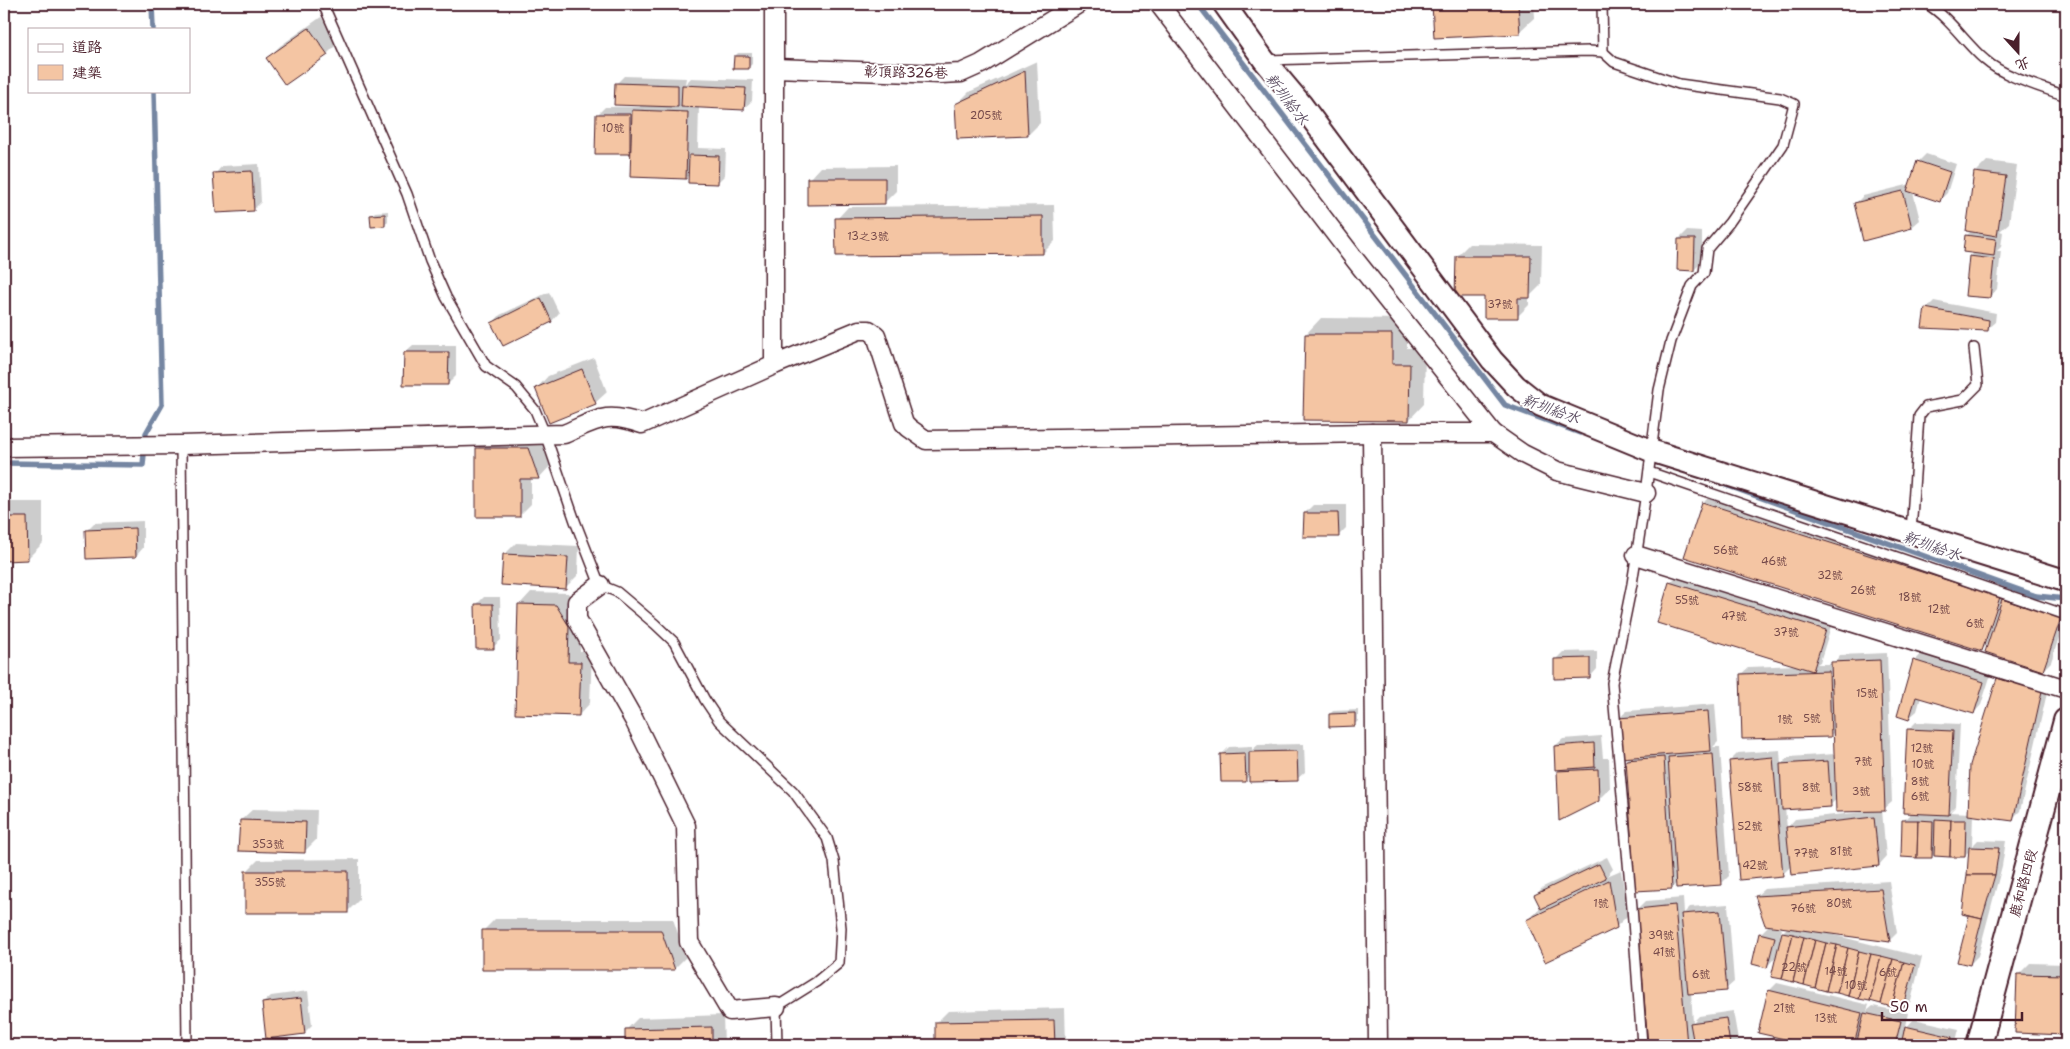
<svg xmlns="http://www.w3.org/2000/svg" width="2070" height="1049" font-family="'Shantell Sans','LXGW WenKai TC',sans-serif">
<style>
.shadow{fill:#0003;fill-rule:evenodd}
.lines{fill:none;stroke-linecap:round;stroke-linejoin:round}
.stream{stroke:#7586a2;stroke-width:5.5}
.building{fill:#f4c5a3;stroke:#4a1f2b}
.service-casing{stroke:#4a1f2b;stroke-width:12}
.minor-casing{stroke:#4a1f2b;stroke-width:21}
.tertiary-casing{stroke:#4a1f2b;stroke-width:25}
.secondary-casing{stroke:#4a1f2b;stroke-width:28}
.service{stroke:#fff;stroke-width:9}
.minor{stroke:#fff;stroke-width:18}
.tertiary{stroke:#fff;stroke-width:21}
.secondary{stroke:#fff;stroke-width:24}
.labels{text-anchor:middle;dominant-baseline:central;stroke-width:4;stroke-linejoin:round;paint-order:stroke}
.number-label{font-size:11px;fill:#744849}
.street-label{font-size:14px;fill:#4a1f2b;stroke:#fff}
.water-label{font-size:15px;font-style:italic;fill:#605266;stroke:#fff}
</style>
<rect width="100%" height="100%" fill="#fff"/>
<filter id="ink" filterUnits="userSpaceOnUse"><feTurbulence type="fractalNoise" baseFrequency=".02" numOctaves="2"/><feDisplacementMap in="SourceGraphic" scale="10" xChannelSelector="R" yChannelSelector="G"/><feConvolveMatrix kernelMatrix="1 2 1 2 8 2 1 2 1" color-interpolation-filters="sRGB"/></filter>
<g filter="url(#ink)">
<g class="shadow">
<path d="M1433 4H1534L1535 17 1519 32 1435 37Z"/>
<path d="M321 17 339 42 327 54 268 58 280 46Z"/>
<path d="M738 53H752V64L748 68 735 56Z"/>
<path d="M1037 61 1040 123 1028 135 957 104 969 92Z"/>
<path d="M624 76 686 78 685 84 691 78 753 80 752 101 744 108 699 107 698 148 726 149 725 175 717 183 690 174 686 178 632 150 629 153 597 115 605 107H640V105L616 84Z"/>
<path d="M1926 154 1956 164 1947 193 1939 201 1913 192 1920 220 1912 227 1864 239 1855 204 1863 196 1911 184 1918 162Z"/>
<path d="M1987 161 2017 165 2009 223 2000 231 2003 232 2001 247 1997 251H2001L1997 289 1990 297 1970 257 1975 252 1966 236 1971 231 1975 173Z"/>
<path d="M259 164 261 202 253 210 215 174 222 166Z"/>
<path d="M896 166V191L884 203 809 179 820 167Z"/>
<path d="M1054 205 1055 241 1043 253 837 219 848 207Z"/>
<path d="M388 211V221L385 225 371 215 375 212Z"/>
<path d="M1687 231 1702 232V262L1694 270 1679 239Z"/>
<path d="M1469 244 1542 245 1541 285 1529 297V305L1517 317 1486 296 1457 256Z"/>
<path d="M549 292 559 313 552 321 503 345 493 323 500 315Z"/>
<path d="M1934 301 1996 313 1995 322 1987 329 1926 309Z"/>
<path d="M1321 318 1407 319V348H1425L1424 404 1409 420 1306 334Z"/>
<path d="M413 345H456V376L448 384 405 352Z"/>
<path d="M594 358 607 392 595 403 537 388 548 376Z"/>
<path d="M489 437H540L550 466 539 478H531V504L519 516 477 449Z"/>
<path d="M1711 495 2007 589 2003 600 2011 592 2066 610V616L2051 662 2043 670 1989 642 1982 650 1703 503Z"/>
<path d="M4 502H43V543L27 559H4Z"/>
<path d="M1313 505H1346V528L1338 536 1305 513Z"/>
<path d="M143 521V548L136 556 87 530 94 523Z"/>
<path d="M516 543 579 546 578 575 566 587 504 555Z"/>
<path d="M1678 575 1832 623 1820 662 1817 664H1833L1840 655 1887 653 1892 802 1884 809 1882 810 1886 857 1879 865 1791 866 1782 875 1730 761 1738 753 1780 750 1781 765 1789 757 1835 754V731L1830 736 1741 674 1749 667 1797 665 1670 583ZM1837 799 1864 810V812L1795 819 1787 828 1785 808 1830 805Z"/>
<path d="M531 592 568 593 581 614 580 651H592L590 703 579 715 520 604Z"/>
<path d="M484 597H500L501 640 493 647 476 605Z"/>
<path d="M1597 651V669L1590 677 1555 660 1563 652Z"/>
<path d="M1922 653 1991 674 1981 705 1974 713 1921 697 1917 711 1909 718 1915 661Z"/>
<path d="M2006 671 2049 684 2020 811 2012 819 1973 814 1972 846 1978 840 2006 841 2002 866 1978 956 1970 964 1958 961 1970 915V850L1964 856 1935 853 1931 857 1903 821 1912 812 1908 730 1916 722 1960 724 1956 806 1950 812 1970 813 1998 679Z"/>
<path d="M1715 704 1718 742 1713 747H1720L1729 876 1721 884 1677 882 1672 888 1627 760 1632 756 1619 718 1627 711Z"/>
<path d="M1358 710V721L1354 725 1330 714 1333 711Z"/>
<path d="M1601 736 1603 758H1609L1610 788 1598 800 1559 771 1561 768 1555 746 1563 739Z"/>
<path d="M1304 744 1305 772 1297 779 1250 775 1245 780 1221 755 1229 747 1252 746V750L1258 745Z"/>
<path d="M253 809 317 810 316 840 304 852 241 820Z"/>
<path d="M1607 857 1613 869 1607 876 1621 870 1628 915 1616 927 1527 920 1541 907 1536 895 1543 887Z"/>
<path d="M359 859V900L348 911 246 872 258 860Z"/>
<path d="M1889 881 1897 933 1889 941 1830 933V934L1922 957 1911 1001 1903 1009 1777 956 1767 966 1760 934 1769 925 1782 929 1780 935 1788 927 1756 896 1764 889Z"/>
<path d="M1683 898 1684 913 1690 907 1728 904 1734 982 1726 989 1691 992 1693 1022 1699 1016 1733 1011 1739 1045H1650L1638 909 1646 901Z"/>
<path d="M495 919H673L686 957 674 969 483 931Z"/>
<path d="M2030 963 2066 964V1033L2016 1032 2018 975Z"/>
<path d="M1777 983 1869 1005 1867 1011 1873 1006 1908 1013 1904 1030 1914 1019 1959 1029 1955 1045H1764L1774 1035 1769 991Z"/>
<path d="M308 991 312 1025 304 1033 263 1003 271 996Z"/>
<path d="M1065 1008 1066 1045H937L936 1023 948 1011Z"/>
<path d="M723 1015 724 1045H627L626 1030 638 1018Z"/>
</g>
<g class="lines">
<g class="stream">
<path d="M152 4 153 29"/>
<path d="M1198 4 1505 405 1580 433"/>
<path d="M4 463 143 465 146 433 162 405 154 91"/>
<path d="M1723 484 2036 596 2066 599"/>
</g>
</g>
<g class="building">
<path d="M1432 4H1518L1520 34 1434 38Z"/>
<path d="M309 28 328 55 285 85 266 58Z"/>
<path d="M734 56H749V69H733Z"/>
<path d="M1025 71 1028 136 957 139 955 104Z"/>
<path d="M615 83 678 85V107L614 105Z"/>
<path d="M682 85 746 88 744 110 681 107Z"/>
<path d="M632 110 688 112 686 179 630 177Z"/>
<path d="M596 114H630V154H595Z"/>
<path d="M689 155 719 156 718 184 688 183Z"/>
<path d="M1917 161 1950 172 1940 202 1907 191Z"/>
<path d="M252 171 254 211 216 213 213 173Z"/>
<path d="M1974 172 2006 176 1997 236 1966 231Z"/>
<path d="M807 178H885V204L807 205Z"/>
<path d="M1903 191 1912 228 1863 241 1854 203Z"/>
<path d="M385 214V226L371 227 370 215Z"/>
<path d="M1043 216V254L836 256 835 218Z"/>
<path d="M1965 235 1996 239 1994 256 1963 252Z"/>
<path d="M1678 239H1695L1694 271 1677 270Z"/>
<path d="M1456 256H1531L1530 298H1518V318H1484V297H1455Z"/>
<path d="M1969 256 1994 259 1990 298 1965 296Z"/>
<path d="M541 298 552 322 503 346 491 323Z"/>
<path d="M1925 308 1989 320 1988 331 1922 328Z"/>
<path d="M1305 334H1392V364H1410L1409 421 1303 420Z"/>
<path d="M404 352H449L448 385H403Z"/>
<path d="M582 369 596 404 549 423 535 388Z"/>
<path d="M476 448H528L539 479H520V517H476Z"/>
<path d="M1702 502 2000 597 1982 651 1684 557Z"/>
<path d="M1304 513H1338L1339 537H1303Z"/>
<path d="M4 517H27L28 560 4 561Z"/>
<path d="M135 528 136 557 86 559 85 530Z"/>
<path d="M503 554 568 557 566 589 501 585Z"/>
<path d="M1669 582 1826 630 1813 671 1657 623Z"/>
<path d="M2002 599 2061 618 2043 671 1985 652Z"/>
<path d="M475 604H493L494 649H476Z"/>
<path d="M518 604 556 605 569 626 568 662H581L579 716 515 714Z"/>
<path d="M1590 658V678L1554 679V659Z"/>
<path d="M1880 660 1885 811 1836 812 1831 662Z"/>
<path d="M1913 660 1984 682 1974 714 1916 697 1909 720 1897 716Z"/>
<path d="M1829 671 1831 737 1742 739 1740 674Z"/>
<path d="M1997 678 2042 691 2013 821 1968 815 1970 765Z"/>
<path d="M1708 711 1711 751 1621 758 1618 718Z"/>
<path d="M1355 713V726L1329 727V714Z"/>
<path d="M1907 729 1953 731 1949 815 1903 813Z"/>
<path d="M1594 743 1595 767 1555 770 1554 746Z"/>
<path d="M1297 751 1298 781 1249 782V752Z"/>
<path d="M1245 753 1246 782H1221L1220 754Z"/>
<path d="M1713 754 1722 885 1676 888 1668 757Z"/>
<path d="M1664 757 1672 889 1635 891 1626 760Z"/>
<path d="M1773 757 1783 876 1739 880 1729 761Z"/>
<path d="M1828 761 1831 807 1782 810 1780 764Z"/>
<path d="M1598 769 1599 801 1559 821 1557 771Z"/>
<path d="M1874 817 1879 866 1791 875 1786 827Z"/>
<path d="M1935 819 1951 820 1950 857 1934 856Z"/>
<path d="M240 820 306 822 305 853 238 851Z"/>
<path d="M1902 820H1918L1917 858 1901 857Z"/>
<path d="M1918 820 1933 821 1932 858H1917Z"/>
<path d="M1951 820H1966L1965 857H1950Z"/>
<path d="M1969 847 1999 848 1995 875H1967Z"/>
<path d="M1599 864 1606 878 1541 909 1534 895Z"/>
<rect x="245" y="871" width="103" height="42"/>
<path d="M1967 875H1995L1982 919 1962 914Z"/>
<path d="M1609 880 1617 928 1545 962 1526 920Z"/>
<path d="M1881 889 1890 942 1765 925 1755 896Z"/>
<path d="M1675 905 1687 1045H1648L1637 909Z"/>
<path d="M1720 911 1727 991 1688 994 1681 914Z"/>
<path d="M1969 916 1982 919 1970 965 1957 962Z"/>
<path d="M482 930H661L675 970H482Z"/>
<path d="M1782 932 1793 934 1782 979 1771 977Z"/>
<path d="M1759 933 1775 937 1767 968 1752 964Z"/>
<path d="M1793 934 1804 937 1793 982 1782 979Z"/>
<path d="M1804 937 1815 940 1804 985 1793 982Z"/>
<path d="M1815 940 1826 943 1815 988 1804 985Z"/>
<path d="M1826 943 1837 945 1826 991 1815 988Z"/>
<path d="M1837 945 1848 948 1837 993 1826 991Z"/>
<path d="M1848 948 1859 951 1848 996 1837 993Z"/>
<path d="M1859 951 1871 954 1859 999 1848 996Z"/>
<path d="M1871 954 1881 956 1870 1001 1859 999Z"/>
<path d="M1881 956 1893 959 1881 1004 1870 1001Z"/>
<path d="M1893 959 1904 962 1892 1007 1881 1004Z"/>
<path d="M1904 962 1915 965 1903 1010 1892 1007Z"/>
<path d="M2017 974 2066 975V1035L2015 1033Z"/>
<path d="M1768 990 1862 1013 1854 1045H1811L1758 1033Z"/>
<path d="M301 998 305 1034 266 1039 262 1003Z"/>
<path d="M1864 1013 1901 1021 1895 1045H1856Z"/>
<path d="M1726 1018 1730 1045H1694L1690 1023Z"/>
<path d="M1054 1020 1055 1045H935V1022Z"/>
<path d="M1905 1026 1952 1037 1950 1045H1901Z"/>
<path d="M712 1027V1045H625V1029Z"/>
</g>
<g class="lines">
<defs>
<g id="service">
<path d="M323 4 407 194 430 261 446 297 486 366 516 387 535 410 545 434 575 521 600 585 617 592 655 624 674 642 705 700 719 721 793 791 827 838 834 861 841 928 839 963 816 982 776 1007 777 1045"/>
<path d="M1602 4 1603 52"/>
<path d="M1927 4C1950 18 1965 43 1985 60 2004 77 2042 87 2066 96"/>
<path d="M1266 60 1589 51 1603 52 1614 62 1679 84 1780 98 1794 104 1783 145 1729 223 1707 249 1704 273 1692 286 1671 341 1659 390 1646 493 1632 584 1612 683 1632 907 1642 1045"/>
<path d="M181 445 187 1045"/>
<path d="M1649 472 2066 615"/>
<path d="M1911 532 1919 416 1926 407 1963 400 1978 385 1974 348"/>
</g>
<g id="minor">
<path d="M1159 4 1356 261 1493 433"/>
<path d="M775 68 941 74 961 73 981 64 1078 4"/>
<path d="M774 365 859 330H869L876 335 904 423 909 428 926 440 1372 433H1493L1523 454 1557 471 1646 493"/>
<path d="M1372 433 1378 1045"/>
<path d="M4 447 181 445 564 434C597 420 605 411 642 424L774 365V4"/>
<path d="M1636 555 2066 689"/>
<path d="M600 585 577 602V619L634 720 686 826 689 942 730 1011 776 1007"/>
</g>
<path id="tertiary" d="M1224 4 1264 60 1301 104 1492 360 1516 386 1540 405 1652 451 2066 581"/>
<path id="secondary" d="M1979 1045 2066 721"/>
</defs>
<use href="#service" class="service-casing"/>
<use href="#minor" class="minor-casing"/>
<use href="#tertiary" class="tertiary-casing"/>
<use href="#secondary" class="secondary-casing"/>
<use href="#service" class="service"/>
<use href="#minor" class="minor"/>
<use href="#tertiary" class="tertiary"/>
<use href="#secondary" class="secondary"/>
</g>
</g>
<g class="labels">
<g class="number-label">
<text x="986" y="115">205號</text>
<text x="613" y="128">10號</text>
<text x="868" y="236">13之3號</text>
<text x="1500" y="304">37號</text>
<text x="1726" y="550">56號</text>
<text x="1774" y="561">46號</text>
<text x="1830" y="575">32號</text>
<text x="1863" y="590">26號</text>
<text x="1910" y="597">18號</text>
<text x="1687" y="600">55號</text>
<text x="1939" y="609">12號</text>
<text x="1734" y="616">47號</text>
<text x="1975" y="623">6號</text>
<text x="1786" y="632">37號</text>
<text x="1867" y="693">15號</text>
<text x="1812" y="718">5號</text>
<text x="1785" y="719">1號</text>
<text x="1922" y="748">12號</text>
<text x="1863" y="761">7號</text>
<text x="1923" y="764">10號</text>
<text x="1920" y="781">8號</text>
<text x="1750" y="787">58號</text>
<text x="1811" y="787">8號</text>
<text x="1861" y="791">3號</text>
<text x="1920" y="796">6號</text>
<text x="1750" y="826">52號</text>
<text x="268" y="844">353號</text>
<text x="1841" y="851">81號</text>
<text x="1806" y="853">77號</text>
<text x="1755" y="865">42號</text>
<text x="270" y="882">355號</text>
<text x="1601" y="903">1號</text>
<text x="1839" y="903">80號</text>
<text x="1803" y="908">76號</text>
<text x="1661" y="935">39號</text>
<text x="1664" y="952">41號</text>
<text x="1794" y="967">22號</text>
<text x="1836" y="971">14號</text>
<text x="1888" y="972">6號</text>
<text x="1701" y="974">6號</text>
<text x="1856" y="985">10號</text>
<text x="1784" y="1008">21號</text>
<text x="1826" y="1018">13號</text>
</g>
<g class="street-label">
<text transform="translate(906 72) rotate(1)">彰頂路326巷</text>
<text transform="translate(2023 883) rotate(-75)">鹿和路四段</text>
</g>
<g class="water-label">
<text transform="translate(1287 99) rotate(53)">新圳給水</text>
<text transform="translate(1551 409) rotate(20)">新圳給水</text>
<text transform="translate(1932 546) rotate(20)">新圳給水</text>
</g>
</g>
<rect width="2070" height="1049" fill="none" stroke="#fff" stroke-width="20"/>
<rect x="10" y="10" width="2050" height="1029" fill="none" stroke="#4a1f2b" stroke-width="2" filter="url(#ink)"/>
<rect x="28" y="28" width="162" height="65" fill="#ffffff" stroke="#b7a5aa"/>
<rect x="38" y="44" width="25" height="8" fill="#ffffff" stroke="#b7a5aa"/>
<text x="72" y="52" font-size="15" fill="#4a1f2b">道路</text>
<rect x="38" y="65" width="25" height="15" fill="#f4c5a3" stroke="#b7a5aa"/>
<text x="72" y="78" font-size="15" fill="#4a1f2b">建築</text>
<g transform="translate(2018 52) rotate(159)" stroke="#ffffff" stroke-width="4" paint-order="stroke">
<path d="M0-4L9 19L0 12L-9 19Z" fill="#4a1f2b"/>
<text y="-8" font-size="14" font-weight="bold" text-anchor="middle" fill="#4a1f2b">北</text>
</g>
<path d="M1882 1012v8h140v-8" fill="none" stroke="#4a1f2b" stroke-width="2.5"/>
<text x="1890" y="1012" font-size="15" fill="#4a1f2b" stroke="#ffffff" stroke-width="4" paint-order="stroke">50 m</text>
</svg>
